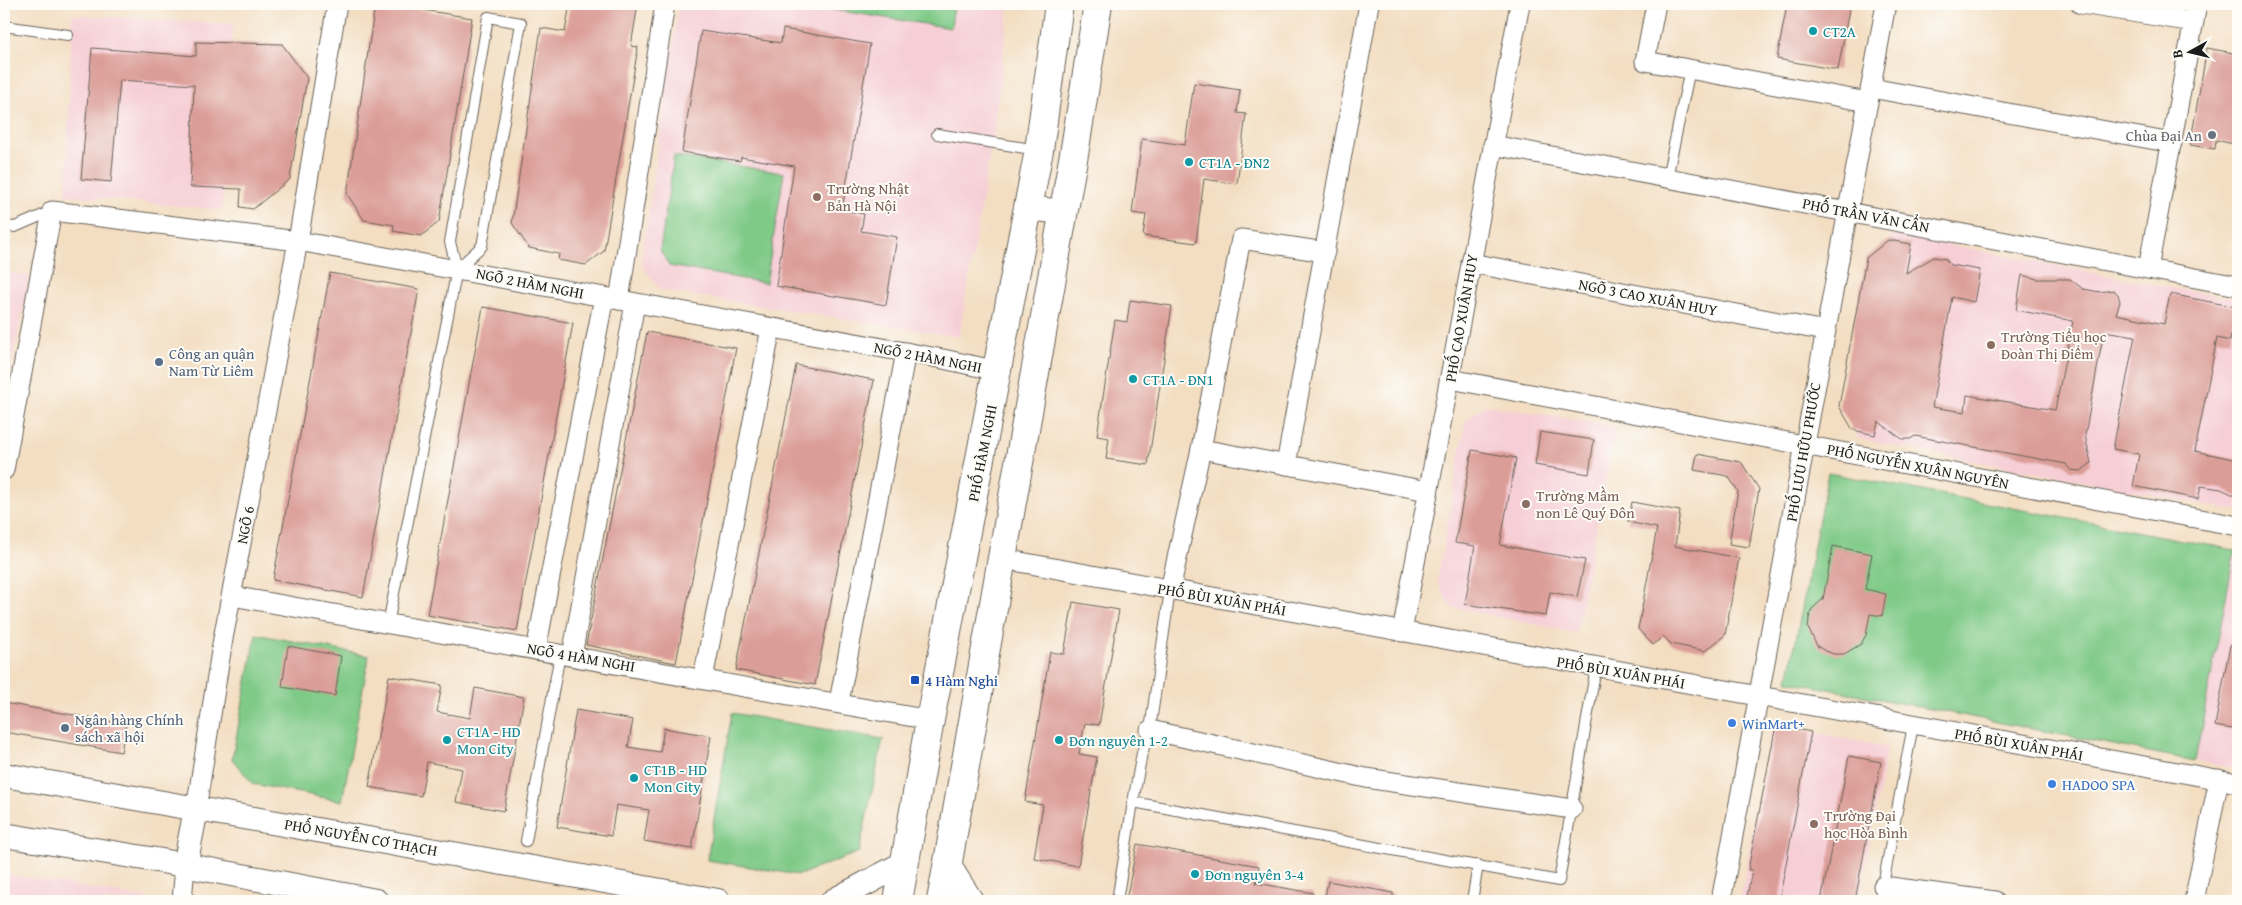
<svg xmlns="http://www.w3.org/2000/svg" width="2242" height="905" font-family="'Gentium Book Plus',serif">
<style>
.built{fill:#f6cfd6}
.green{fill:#80ca88;stroke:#4e7352}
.building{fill:#db9d97}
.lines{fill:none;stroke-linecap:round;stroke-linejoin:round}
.service-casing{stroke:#676056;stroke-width:12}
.minor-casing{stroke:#676056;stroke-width:21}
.tertiary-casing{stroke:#676056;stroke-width:26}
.secondary-casing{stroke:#676056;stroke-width:30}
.service{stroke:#fff;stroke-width:10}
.minor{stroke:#fff;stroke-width:19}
.tertiary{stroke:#fff;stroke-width:24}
.secondary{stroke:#fff;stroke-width:28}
.culture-dot{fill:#0f9aa8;stroke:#fdfcf7;stroke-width:2}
.worship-dot{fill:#6b7280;stroke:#fdfcf7;stroke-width:2}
.education-dot{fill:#8d6e63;stroke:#fdfcf7;stroke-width:2}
.service-dot{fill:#5c6f8a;stroke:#fdfcf7;stroke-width:2}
.transit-dot{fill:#1a4fb4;stroke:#fdfcf7;stroke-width:2}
.shop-dot{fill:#3f7fe0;stroke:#fdfcf7;stroke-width:2}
.labels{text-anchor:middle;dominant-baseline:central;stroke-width:4;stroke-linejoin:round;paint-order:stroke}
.culture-label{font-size:15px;fill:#0d838f;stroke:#fdfcf7;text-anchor:start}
.worship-label{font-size:15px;fill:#5b616d;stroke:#fdfcf7;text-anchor:end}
.education-label{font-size:15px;fill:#785e54;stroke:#fdfcf7;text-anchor:start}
.street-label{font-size:15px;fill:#1c1c1c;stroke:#fdfcf7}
.service-label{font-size:15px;fill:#4e5e75;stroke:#fdfcf7;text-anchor:start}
.transit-label{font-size:15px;fill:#164399;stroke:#fdfcf7;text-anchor:start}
.shop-label{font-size:15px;fill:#366cbe;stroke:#fdfcf7;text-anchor:start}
</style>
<rect width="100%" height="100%" fill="#fdfcf7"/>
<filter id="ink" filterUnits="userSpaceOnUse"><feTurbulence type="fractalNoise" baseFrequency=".02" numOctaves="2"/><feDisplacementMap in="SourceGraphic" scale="10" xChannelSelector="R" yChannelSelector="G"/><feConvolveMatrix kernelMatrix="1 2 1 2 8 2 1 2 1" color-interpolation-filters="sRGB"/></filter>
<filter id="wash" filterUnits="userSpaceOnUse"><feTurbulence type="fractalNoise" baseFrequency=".0096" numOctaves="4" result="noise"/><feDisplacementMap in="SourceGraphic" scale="20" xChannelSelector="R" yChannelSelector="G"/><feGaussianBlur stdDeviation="1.12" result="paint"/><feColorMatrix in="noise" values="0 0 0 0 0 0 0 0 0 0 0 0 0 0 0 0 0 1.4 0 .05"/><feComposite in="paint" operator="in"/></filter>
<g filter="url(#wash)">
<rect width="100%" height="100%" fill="#f3dec2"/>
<g class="built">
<path d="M679 4H1009L994 129 959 337 660 290 641 264Z"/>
<path d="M72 15 233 24 222 210 66 195Z"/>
<path d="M1896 234 2144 283 2238 299V511L1859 439 1839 407 1866 258Z"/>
<path d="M4 272 30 276 8 382 4 381Z"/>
<path d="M1485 405 1616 427 1576 633 1450 607 1437 582 1466 420Z"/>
<path d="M2235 550 2238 551V769L2195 761Z"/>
<path d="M1776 725 1887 747 1859 901H1740L1772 730Z"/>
<path d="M4 874 146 898 148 901H4Z"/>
</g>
<g class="green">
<path d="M795 4H954L951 28Z"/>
<path d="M674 156 784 173 766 283 669 266 660 250Z"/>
<path d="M1828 473 2235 550 2195 761 1788 681Z"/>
<path d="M256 634 369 656 342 801 253 784 232 759Z"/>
<path d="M732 713 883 739 859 852 799 875 707 860Z"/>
</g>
<g id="blocks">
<g class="building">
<path d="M375 4H403L417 6V9L472 18 439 222 421 236 393 231 394 225 364 220 347 194Z"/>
<path d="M570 4H638L631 46 638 47 604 251 586 265 558 260 559 254 529 248 512 223 541 28 565 32Z"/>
<path d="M1787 4H1850L1838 70 1777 59Z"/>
<path d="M783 29 870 44 842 210 864 214 861 231 897 237 886 305 776 286 794 166 741 157 740 161 682 152 701 31 781 43Z"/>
<path d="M196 42 282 44 307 78 290 179 253 209 240 207 241 189 190 187 194 85 120 80 111 182 81 179 92 48 196 56Z"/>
<path d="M2207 48 2238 54V145L2216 140 2215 149 2190 145Z"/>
<path d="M1194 83 1240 90 1237 113 1246 114 1237 184 1204 179 1196 243 1143 236 1146 215 1132 213 1142 139 1185 145Z"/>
<path d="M1888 240 1911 244 1906 273 1934 257 1946 259 1950 265 1980 270 1974 302 1952 297 1932 407 1965 412 1967 395 2055 410 2073 321 2016 310 2022 275 2037 279H2070L2083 289 2100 292 2113 290 2118 294 2120 302 2116 314 2164 324 2170 294 2236 307 2230 341 2217 338 2195 451 2238 460V497L2221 489 2201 486 2198 499 2133 486 2139 454 2113 449 2135 336 2104 331 2085 435 2091 463 2081 471 2070 470 2066 464 1915 436 1910 439H1902L1878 421 1875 435 1853 430 1839 406 1866 258Z"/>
<path d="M330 273 419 289 363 597 273 580Z"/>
<path d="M1130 300 1172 306 1148 465 1106 459 1109 438 1097 436 1115 320 1127 322Z"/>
<path d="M483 307 573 323 517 631 427 615Z"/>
<path d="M647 332 736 348 676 663 586 645Z"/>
<path d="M796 365 874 380 815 685 736 670Z"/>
<path d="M1540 432 1594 440 1589 474 1535 465Z"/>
<path d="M1472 450 1516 458 1500 545 1585 560 1577 597 1550 592 1546 616 1465 604 1475 546 1455 543Z"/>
<path d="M1697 454 1741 462 1759 489 1749 547 1729 544 1738 491 1728 476 1694 470Z"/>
<path d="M1632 502 1680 511 1675 546 1739 558 1725 635 1705 651 1671 644 1663 636 1653 645 1638 629 1657 528 1628 522Z"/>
<path d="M1833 546 1872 554 1865 589 1886 594 1882 616 1870 614 1866 635 1861 644 1844 654H1834L1825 651 1817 646 1808 628 1809 618 1812 609 1823 599Z"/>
<path d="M1073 602 1119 610 1099 725 1085 723 1079 754 1097 757 1078 866 1034 858 1043 805 1025 802 1050 652 1064 654Z"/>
<path d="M2230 645 2238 646V730L2215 726Z"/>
<path d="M288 646 341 656 335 696 282 687Z"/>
<path d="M389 676 442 685 437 712 470 718 475 688 524 697 504 811 456 802 462 769 427 762 421 796 369 787Z"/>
<path d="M4 703 126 724 121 752 4 732Z"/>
<path d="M576 710 633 720 628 747 660 752 664 728 711 736 692 849 644 841 649 810 616 805 611 836 557 827Z"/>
<path d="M1776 725 1811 732 1779 901H1746L1752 870H1748Z"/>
<path d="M1849 756 1881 762 1855 901H1821Z"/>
<path d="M1137 844 1259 866 1256 883 1313 893 1312 901H1154L1127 896Z"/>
<path d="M1328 881 1393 893V901H1324Z"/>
</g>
</g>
</g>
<g filter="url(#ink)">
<use href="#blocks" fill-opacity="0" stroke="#676056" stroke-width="1"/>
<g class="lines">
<defs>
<g id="service">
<path d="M4 26 68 35"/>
<path d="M937 134 1038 150"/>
<path d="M1667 178 1690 69"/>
<path d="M4 226 15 227 52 211"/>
<path d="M1170 590 1150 730 1142 753 1133 802 1559 881 1596 667"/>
<path d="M388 624 457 269 450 242 488 17 521 23 482 246 457 269"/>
<path d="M526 841 560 654"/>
<path d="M1117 901 1133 802"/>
<path d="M1472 901 1478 865"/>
<path d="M1880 901 1913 725"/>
</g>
<g id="minor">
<path d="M337 4 298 241 943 359 998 371"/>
<path d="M1656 4 1645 61 1868 102"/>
<path d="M2081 4 2194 22"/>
<path d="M1871 88 2172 143"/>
<path d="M1493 145 2238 286"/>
<path d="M1471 263 1825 331"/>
<path d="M2148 269 2197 4"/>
<path d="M619 300 665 4"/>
<path d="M1450 379 2238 526"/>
<path d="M1201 449 1428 491"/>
<path d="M1286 465 1369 4"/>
<path d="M4 470 52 211 298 241 223 639 196 809"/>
<path d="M1003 559 2238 783"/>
<path d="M1170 590 1201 449 1241 239 1325 252"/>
<path d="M232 596 930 720"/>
<path d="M1402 632 1520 4"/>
<path d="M536 650 604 297"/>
<path d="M572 656 635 303"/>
<path d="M703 679 771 328"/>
<path d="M839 702 906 352"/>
<path d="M1150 730 1366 778 1572 809"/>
<path d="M1883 886 1995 901"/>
<path d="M182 901 185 866"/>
<path d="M1721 901 1886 4"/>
<path d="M2194 901 2219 779"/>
</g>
<g id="tertiary">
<path d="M1028 208 1063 212"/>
<path d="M4 775C242 818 480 857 718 901"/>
<path d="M4 835 162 861 376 901"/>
<path d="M185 866 196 809"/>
<path d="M833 901 906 862"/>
</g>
<g id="secondary">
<path d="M948 868 969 901"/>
<path d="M898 901 930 720 1039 150 1059 4"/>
<path d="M941 901 1075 148 1098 4"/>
</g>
</defs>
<use href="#service" class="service-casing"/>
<use href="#minor" class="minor-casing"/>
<use href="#tertiary" class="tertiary-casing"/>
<use href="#secondary" class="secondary-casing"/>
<use href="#service" class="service"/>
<use href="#minor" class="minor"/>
<use href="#tertiary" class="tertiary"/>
<use href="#secondary" class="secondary"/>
</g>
</g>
<g class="culture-dot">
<circle cx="1813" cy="31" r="5"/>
<circle cx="1189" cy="162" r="5"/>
<circle cx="1133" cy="379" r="5"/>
<circle cx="447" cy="740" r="5"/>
<circle cx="1059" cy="740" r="5"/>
<circle cx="634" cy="778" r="5"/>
<circle cx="1195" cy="874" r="5"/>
</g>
<circle class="worship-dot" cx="2212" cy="135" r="5"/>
<g class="education-dot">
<circle cx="817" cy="197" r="5"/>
<circle cx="1991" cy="345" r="5"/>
<circle cx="1526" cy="504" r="5"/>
<circle cx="1814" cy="824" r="5"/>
</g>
<g class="service-dot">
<circle cx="159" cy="362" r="5"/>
<circle cx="65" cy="728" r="5"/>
</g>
<rect class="transit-dot" x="910" y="675" width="10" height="10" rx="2.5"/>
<g class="shop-dot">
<circle cx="1732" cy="723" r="5"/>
<circle cx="2052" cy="784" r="5"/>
</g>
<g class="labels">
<g class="culture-label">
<text x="1823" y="31">CT2A</text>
<text x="1199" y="162">CT1A - ĐN2</text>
<text x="1143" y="379">CT1A - ĐN1</text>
<text x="457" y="731">CT1A - HD<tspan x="457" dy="17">Mon City</tspan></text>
<text x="1069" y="740">Đơn nguyên 1-2</text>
<text x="644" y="769">CT1B - HD<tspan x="644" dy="17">Mon City</tspan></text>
<text x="1205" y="874">Đơn nguyên 3-4</text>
</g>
<g class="worship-label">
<text x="2202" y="135">Chùa Đại An</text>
</g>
<g class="education-label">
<text x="827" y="188">Trường Nhật<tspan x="827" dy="17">Bản Hà Nội</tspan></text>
<text x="2001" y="336">Trường Tiểu học<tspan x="2001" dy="17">Đoàn Thị Điểm</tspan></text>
<text x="1536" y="495">Trường Mầm<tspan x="1536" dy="17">non Lê Quý Đôn</tspan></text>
<text x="1824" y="815">Trường Đại<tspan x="1824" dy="17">học Hòa Bình</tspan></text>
</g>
<g class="street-label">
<text transform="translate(1866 215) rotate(11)">PHỐ TRẦN VĂN CẨN</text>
<text transform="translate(530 283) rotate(11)">NGÕ 2 HÀM NGHI</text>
<text transform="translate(1648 297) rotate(11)">NGÕ 3 CAO XUÂN HUY</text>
<text transform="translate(1461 318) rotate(-80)">PHỐ CAO XUÂN HUY</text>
<text transform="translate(928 357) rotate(11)">NGÕ 2 HÀM NGHI</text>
<text transform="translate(1803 452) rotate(-80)">PHỐ LƯU HỮU PHƯỚC</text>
<text transform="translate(982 453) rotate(-79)">PHỐ HÀM NGHI</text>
<text transform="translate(1918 466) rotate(11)">PHỐ NGUYỄN XUÂN NGUYÊN</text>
<text transform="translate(245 525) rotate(-79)">NGÕ 6</text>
<text transform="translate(1222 599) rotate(10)">PHỐ BÙI XUÂN PHÁI</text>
<text transform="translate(581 657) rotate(10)">NGÕ 4 HÀM NGHI</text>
<text transform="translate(1621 672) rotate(10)">PHỐ BÙI XUÂN PHÁI</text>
<text transform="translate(2019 744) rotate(10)">PHỐ BÙI XUÂN PHÁI</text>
<text transform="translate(361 837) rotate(10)">PHỐ NGUYỄN CƠ THẠCH</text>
</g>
<g class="service-label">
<text x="169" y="353">Công an quận<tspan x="169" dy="17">Nam Từ Liêm</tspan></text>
<text x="75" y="719">Ngân hàng Chính<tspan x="75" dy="17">sách xã hội</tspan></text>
</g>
<g class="transit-label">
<text x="925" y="680">4 Hàm Nghi</text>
</g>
<g class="shop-label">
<text x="1742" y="723">WinMart+</text>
<text x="2062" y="784">HADOO SPA</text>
</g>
</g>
<rect width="2242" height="905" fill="none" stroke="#fdfcf7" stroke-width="20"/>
<g transform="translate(2190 52) rotate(262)" stroke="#fdfcf7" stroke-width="4" paint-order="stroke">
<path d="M0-4L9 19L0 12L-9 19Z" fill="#1c1c1c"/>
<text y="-8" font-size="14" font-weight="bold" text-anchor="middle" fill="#1c1c1c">B</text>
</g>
</svg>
